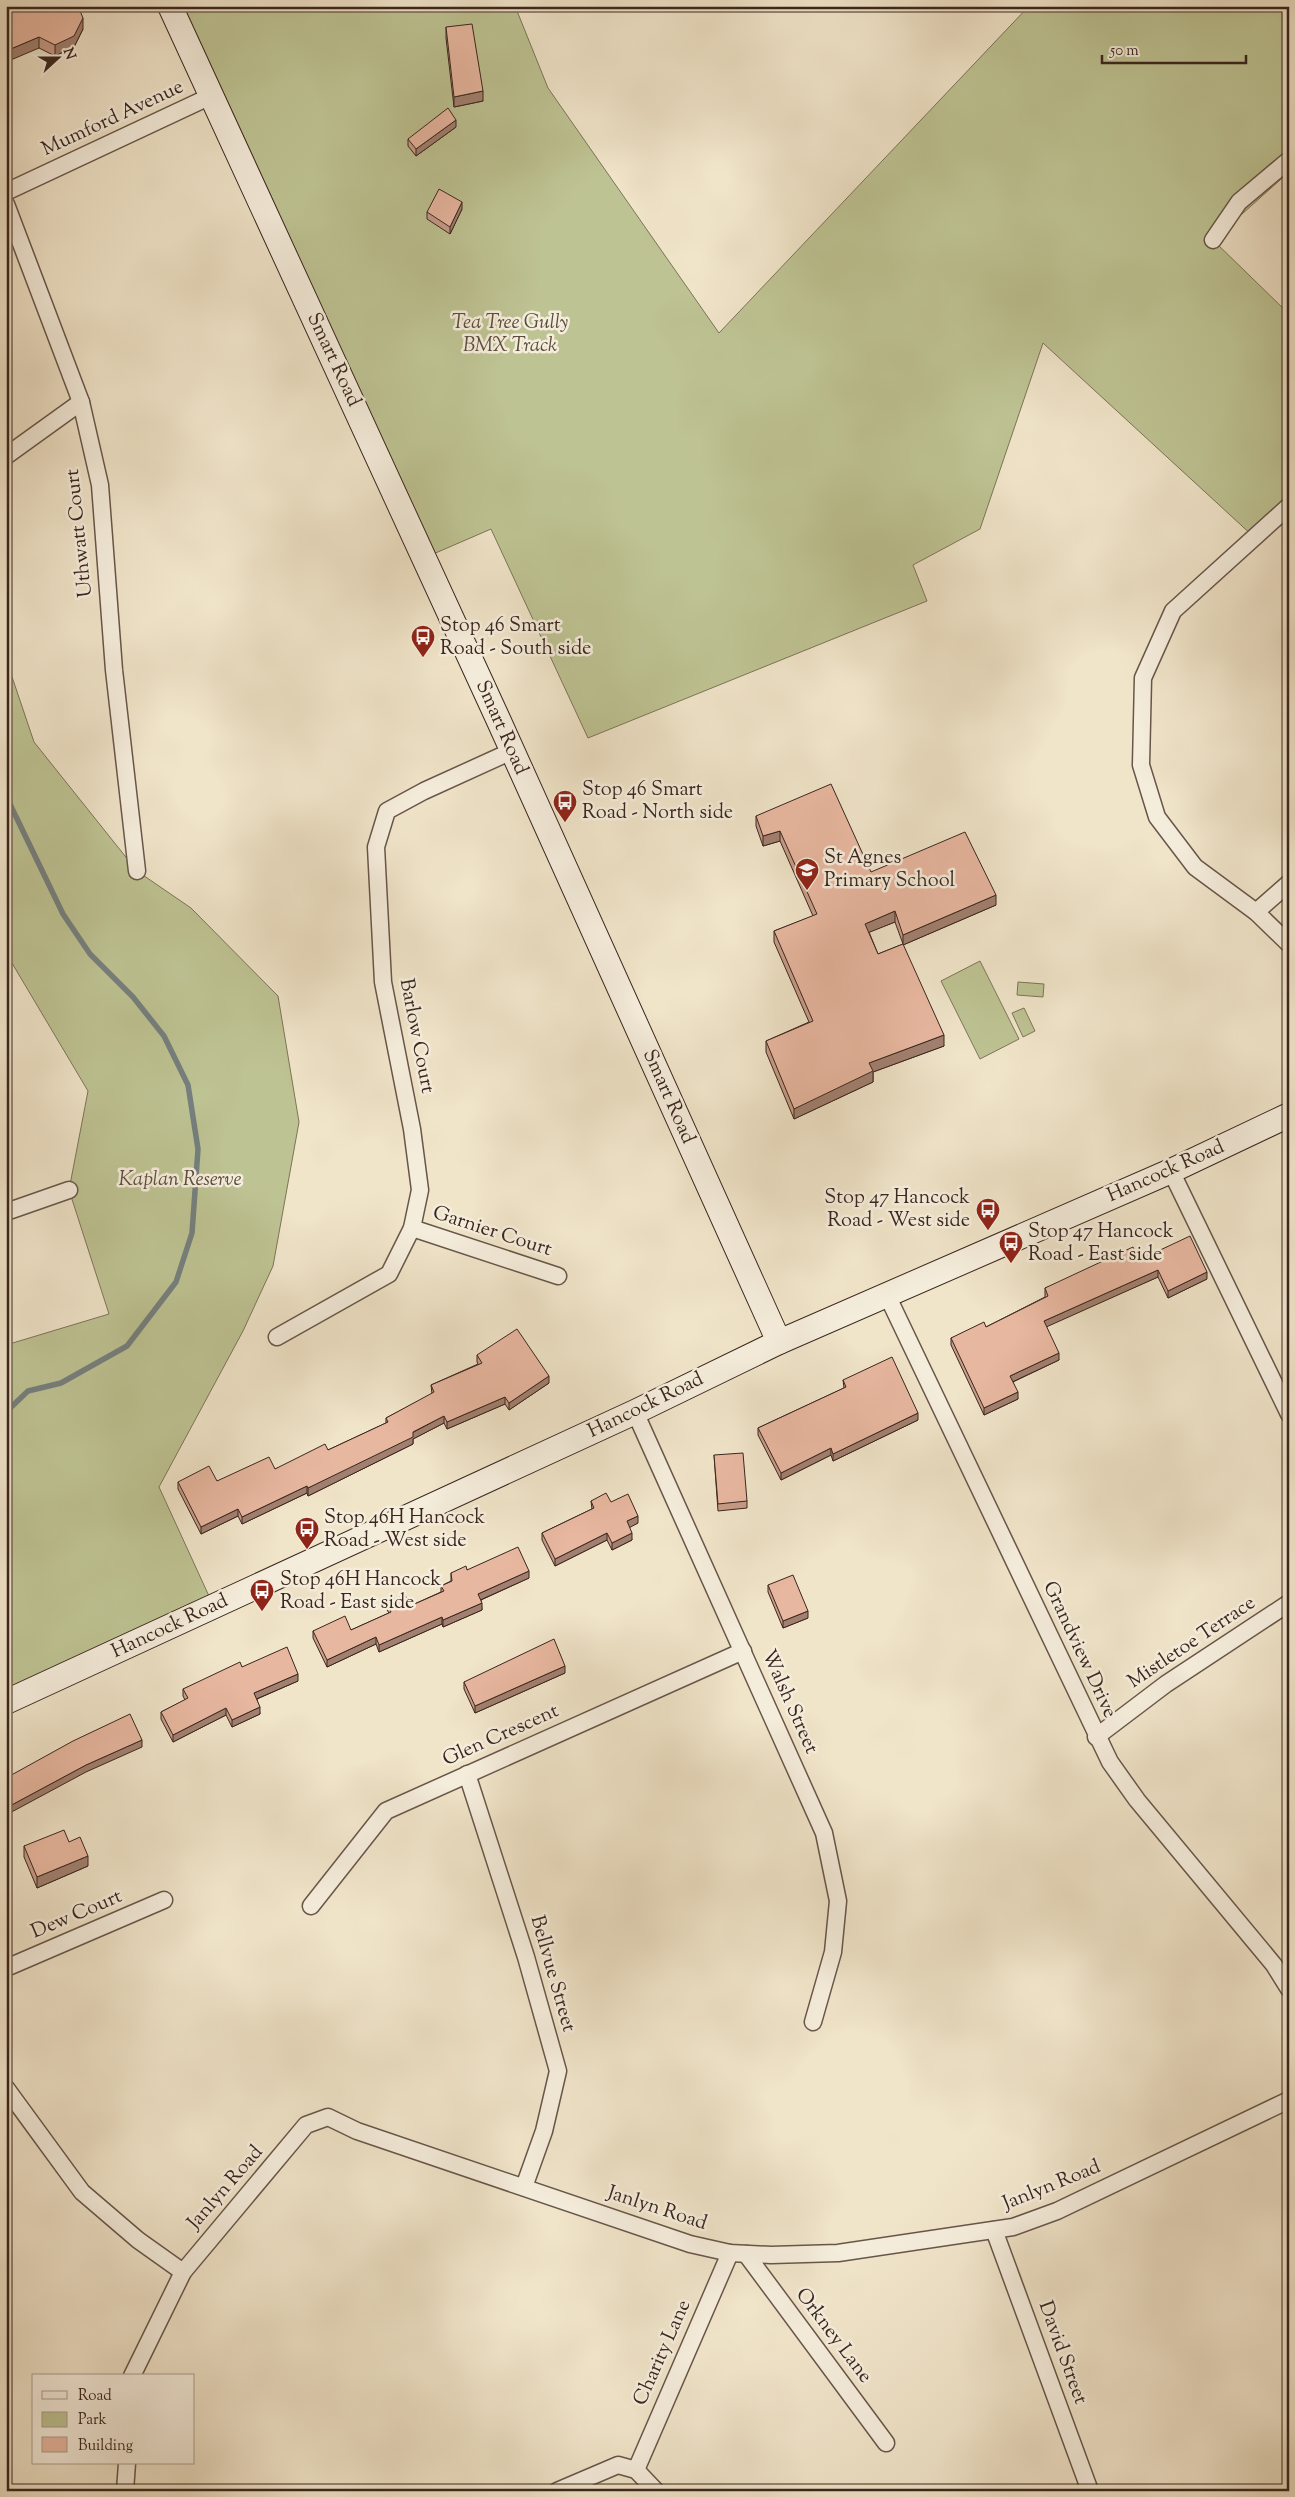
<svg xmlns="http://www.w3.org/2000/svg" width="1295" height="2497" font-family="'Sorts Mill Goudy',serif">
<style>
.green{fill:#bec393;stroke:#7c7459}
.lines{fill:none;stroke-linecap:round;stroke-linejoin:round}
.stream{stroke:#75807f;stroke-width:5.5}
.minor-casing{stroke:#68564a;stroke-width:19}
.secondary-casing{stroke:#3a261f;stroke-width:26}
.minor{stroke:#f5eddc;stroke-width:16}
.secondary{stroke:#f5eddc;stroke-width:24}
.wall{fill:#c89d8a;stroke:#3a261f;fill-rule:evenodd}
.shaded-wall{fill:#a28070;stroke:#3a261f}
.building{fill:#e8b7a0;stroke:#3a261f}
.labels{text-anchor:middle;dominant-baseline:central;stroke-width:5;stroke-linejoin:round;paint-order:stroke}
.street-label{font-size:20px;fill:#3a261f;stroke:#f5eddc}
.park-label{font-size:20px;font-style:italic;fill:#5b4d3c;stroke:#f5eddc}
.poi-label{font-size:20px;fill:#3a261f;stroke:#f5eddc;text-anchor:start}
</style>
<rect width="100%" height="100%" fill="#f0e4c9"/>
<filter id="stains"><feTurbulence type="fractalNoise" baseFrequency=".004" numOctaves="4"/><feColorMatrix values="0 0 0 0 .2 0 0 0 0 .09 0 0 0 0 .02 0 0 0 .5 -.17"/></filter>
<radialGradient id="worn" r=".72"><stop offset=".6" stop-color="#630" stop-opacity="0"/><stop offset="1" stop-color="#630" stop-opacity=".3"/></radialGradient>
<g class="green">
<path d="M170 6H515L548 88 719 333 1029 6H1289V172L1213 240 1289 314V506L1254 537 1043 343 980 529 913 565 927 601 588 738 491 529 424 558Z"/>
<path d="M6 659 34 742 137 871 191 908 278 996 299 1122 273 1266 243 1331 159 1487 214 1607 6 1703V1345L109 1314 69 1190 88 1091 6 953Z"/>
<path d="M980 961 1019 1039 980 1059 941 981Z"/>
<path d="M1018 982 1044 984 1043 997 1017 995Z"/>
<path d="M1024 1008 1035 1031 1023 1037 1012 1013Z"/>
</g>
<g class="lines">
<path class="stream" d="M6 796 63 914 90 954 133 997 164 1036 188 1085 198 1149 192 1233 176 1282 127 1346 61 1383 28 1391 6 1412"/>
<defs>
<g id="minor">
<path d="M6 192 211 96"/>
<path d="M6 204 81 402 100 485 114 670 137 871"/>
<path d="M1213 240 1239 202 1289 160"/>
<path d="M6 456 81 402"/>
<path d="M1289 506 1173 611 1143 678 1141 765 1157 817 1195 867 1256 912 1289 944"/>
<path d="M1256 912 1289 883"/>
<path d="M1171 1171 1289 1414"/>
<path d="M6 1212 69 1190"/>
<path d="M412 1228 558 1276"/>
<path d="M887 1295 1110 1762 1137 1800 1274 1965 1289 1989"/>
<path d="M277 1337 389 1274 412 1228 420 1190 412 1129 383 982 376 847 387 811 424 791 512 751"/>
<path d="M635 1412 824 1833 838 1901 833 1952 813 2022"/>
<path d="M1096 1737 1166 1684 1289 1603"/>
<path d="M467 1774 526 1957 558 2071 544 2131 524 2187"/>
<path d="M311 1906 386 1811 743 1651"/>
<path d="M6 1968 164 1900"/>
<path d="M6 2088 82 2192 138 2240 183 2272"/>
<path d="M994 2230 1090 2491"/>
<path d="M746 2254 886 2443"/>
<path d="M132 2376 183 2272 306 2125 328 2117 357 2131 690 2244 730 2253 771 2255 838 2253 1013 2227 1057 2211 1289 2100"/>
<path d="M636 2470 730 2253"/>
<path d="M125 2491 127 2463"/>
<path d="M557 2491 618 2465 636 2470 656 2491"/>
</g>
<g id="secondary">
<path d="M170 6 498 719 779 1342"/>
<path d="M6 1702 635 1412 779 1342 1171 1171 1289 1115"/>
</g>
</defs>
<use href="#minor" class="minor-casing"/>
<use href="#secondary" class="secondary-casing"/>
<use href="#minor" class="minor"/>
<use href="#secondary" class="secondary"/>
</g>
<g class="wall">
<path d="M6 8 83 29 74 47 55 56 39 48Z"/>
<path d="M446 27 483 101 454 107 446 38Z"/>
<path d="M456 127 416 156 408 146V139Z"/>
<path d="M462 209 450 234 427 219V212Z"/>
<path d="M756 816 871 872 996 905 903 945 944 1046 873 1072V1082L794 1119 766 1052V1041L809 1022 774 942V931L813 916 780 841 763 846 756 826ZM895 922 903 944 878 954 869 932Z"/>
<path d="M1139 1260 1207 1279 1168 1298 1158 1277 1046 1326 1059 1360 1013 1382 1018 1399 984 1415 951 1345V1338L986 1327 1045 1297V1288Z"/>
<path d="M477 1355 549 1383 509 1410 505 1404 447 1429 444 1423 413 1439V1444L308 1496 307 1493 242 1524 238 1516 201 1534 178 1489V1482L217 1481 275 1469 328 1450 386 1423V1418L432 1394 431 1385 478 1364 477 1362Z"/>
<path d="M843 1380 918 1420 833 1461 831 1455 781 1480 758 1435V1428L844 1388Z"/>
<path d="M714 1455 747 1501V1508L718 1511Z"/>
<path d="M591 1501 611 1502 638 1523 629 1527 632 1540 612 1550 607 1540 555 1566 542 1540V1533L592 1509Z"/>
<path d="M467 1570 529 1578 481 1600 482 1610 443 1627 442 1624 379 1652 376 1644 327 1667 313 1638V1631L351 1630 389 1613 387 1610V1602L410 1606 441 1592V1586L451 1581V1573Z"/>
<path d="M768 1585 808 1618 783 1628 768 1592Z"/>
<path d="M242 1667 298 1681 257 1699 260 1714 232 1727 226 1715 173 1742 161 1719V1712L185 1700 183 1696V1689Z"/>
<path d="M565 1673 475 1713 464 1689V1682Z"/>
<path d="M69 1842 88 1866 37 1888 24 1857V1846Z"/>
</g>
<g class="shaded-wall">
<path d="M83 18V29L74 47 55 56V45Z"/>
<path d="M39 37V48L6 62V51Z"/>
<path d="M483 91V101L454 107V97Z"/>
<path d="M11 93V104L6 107V96Z"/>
<path d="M456 120V127L416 156V149Z"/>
<path d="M462 202V209L450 234V227Z"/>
<path d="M780 831V841L763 846V836Z"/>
<path d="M996 895V905L903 945V935Z"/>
<path d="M895 911V922L865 934V924Z"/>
<path d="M944 1035V1046L873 1072V1082L794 1119V1109L869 1063Z"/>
<path d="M1158 1270V1277L1044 1328V1321Z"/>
<path d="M1207 1272V1279L1168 1298V1291Z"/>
<path d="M1059 1353V1360L1010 1383V1376Z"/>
<path d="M549 1376V1383L509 1410V1403Z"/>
<path d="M1018 1392V1399L984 1415V1408Z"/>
<path d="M505 1397V1404L447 1429V1422Z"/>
<path d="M918 1413V1420L833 1461V1454Z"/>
<path d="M444 1416V1423L413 1439V1444L308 1496V1488Z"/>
<path d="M831 1448V1455L781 1480V1473Z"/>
<path d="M307 1486V1493L242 1524V1517Z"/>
<path d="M238 1509V1516L201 1534V1527Z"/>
<path d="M638 1516V1523L627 1529V1521Z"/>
<path d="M607 1533V1540L555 1566V1559Z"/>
<path d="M632 1533V1540L612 1550V1543Z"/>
<path d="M529 1571V1578L478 1601V1594Z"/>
<path d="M482 1603V1610L443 1627V1620Z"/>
<path d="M808 1611V1618L783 1628V1621Z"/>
<path d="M442 1617V1624L379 1652V1645Z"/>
<path d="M376 1637V1644L327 1667V1660Z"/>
<path d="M565 1666V1673L475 1713V1706Z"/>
<path d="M298 1674V1681L254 1700V1693Z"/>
<path d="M260 1707V1714L232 1727V1720Z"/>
<path d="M226 1708V1715L173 1742V1735Z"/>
<path d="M142 1740V1747L86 1772 6 1815V1808L86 1765Z"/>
<path d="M88 1856V1866L37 1888V1877Z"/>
</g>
<g class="building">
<path d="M9 6H78L83 18 74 36 55 45 39 37 6 51V8Z"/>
<path d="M472 24 483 91 454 97 446 27Z"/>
<path d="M6 83 11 93 6 96Z"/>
<path d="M448 108 456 120 416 149 408 139Z"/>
<path d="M439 189 462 202 450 227 427 212Z"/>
<path d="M831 784 871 872 965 832 996 895 903 935 895 911 865 924 878 954 903 944 944 1035 869 1063 873 1071 794 1109 766 1041 813 1021 774 931 817 914 780 831 763 836 756 816Z"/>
<path d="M1190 1236 1207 1272 1168 1291 1158 1270 1044 1321 1059 1353 1010 1376 1018 1392 984 1408 951 1338 984 1322 986 1327 1048 1296 1045 1288 1133 1247 1139 1260Z"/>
<path d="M517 1329 549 1376 509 1403 505 1397 447 1422 444 1416 413 1432V1437L308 1488 307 1486 242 1517 238 1509 201 1527 178 1482 209 1466 217 1481 269 1457 275 1469 325 1444 328 1450 388 1422 386 1418 434 1392 431 1385 482 1363 477 1355Z"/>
<path d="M892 1357 918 1413 833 1454 831 1448 781 1473 758 1428 846 1387 843 1380Z"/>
<path d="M743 1453 747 1501 718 1504 714 1455Z"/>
<path d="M606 1493 611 1502 628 1494 638 1516 627 1521 632 1533 612 1543 607 1533 555 1559 542 1533 594 1508 591 1501Z"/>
<path d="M518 1547 529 1571 478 1594 482 1603 443 1620 442 1617 379 1645 376 1637 327 1660 313 1631 345 1616 351 1630 391 1612 387 1602 405 1595 410 1606 444 1591 441 1586 452 1581 451 1573 466 1566 467 1570Z"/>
<path d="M793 1575 808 1611 783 1621 768 1585Z"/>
<path d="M554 1639 565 1666 475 1706 464 1682Z"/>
<path d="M287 1647 298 1674 254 1693 260 1707 232 1720 226 1708 173 1735 161 1712 188 1698 183 1689 240 1662 242 1667Z"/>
<path d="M130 1714 142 1740 86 1765 6 1808V1778L73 1741Z"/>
<path d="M64 1830 69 1842 80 1837 88 1856 37 1877 24 1846Z"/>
</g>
<defs>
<symbol id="bus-pin" viewBox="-11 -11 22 30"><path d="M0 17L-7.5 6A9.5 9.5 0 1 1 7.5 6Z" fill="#8f2418" stroke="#f5eddc"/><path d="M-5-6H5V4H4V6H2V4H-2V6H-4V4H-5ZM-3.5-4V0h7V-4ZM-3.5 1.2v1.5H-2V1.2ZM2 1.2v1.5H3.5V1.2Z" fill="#fff"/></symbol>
<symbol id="school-pin" viewBox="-11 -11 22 30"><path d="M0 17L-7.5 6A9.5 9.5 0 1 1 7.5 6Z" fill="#8f2418" stroke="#f5eddc"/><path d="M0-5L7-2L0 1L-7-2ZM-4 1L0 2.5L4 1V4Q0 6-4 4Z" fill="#fff"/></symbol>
</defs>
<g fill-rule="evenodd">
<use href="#bus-pin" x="409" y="623" width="28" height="38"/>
<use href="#bus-pin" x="551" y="788" width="28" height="38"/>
<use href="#school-pin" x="793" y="856" width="28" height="38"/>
<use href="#bus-pin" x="974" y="1196" width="28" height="38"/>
<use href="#bus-pin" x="997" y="1229" width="28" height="38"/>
<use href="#bus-pin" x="293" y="1515" width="28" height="38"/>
<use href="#bus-pin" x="248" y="1577" width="28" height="38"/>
</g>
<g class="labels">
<g class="street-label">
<text transform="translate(113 119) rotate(-25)">Mumford Avenue</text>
<text transform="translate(333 360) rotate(65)">Smart Road</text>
<text transform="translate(80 533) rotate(-96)">Uthwatt Court</text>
<text transform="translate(501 728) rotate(66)">Smart Road</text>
<text transform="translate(416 1036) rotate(79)">Barlow Court</text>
<text transform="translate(668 1097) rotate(66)">Smart Road</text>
<text transform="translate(1166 1172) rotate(-24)">Hancock Road</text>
<text transform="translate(492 1232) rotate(18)">Garnier Court</text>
<text transform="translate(646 1406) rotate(-26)">Hancock Road</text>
<text transform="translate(170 1627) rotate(-25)">Hancock Road</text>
<text transform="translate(1192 1643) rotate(-34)">Mistletoe Terrace</text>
<text transform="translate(1079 1650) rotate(65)">Grandview Drive</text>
<text transform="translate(789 1702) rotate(66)">Walsh Street</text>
<text transform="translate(501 1736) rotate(-24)">Glen Crescent</text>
<text transform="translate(77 1915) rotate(-23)">Dew Court</text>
<text transform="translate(552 1974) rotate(74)">Bellvue Street</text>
<text transform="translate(1052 2186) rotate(-22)">Janlyn Road</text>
<text transform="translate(226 2188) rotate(-49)">Janlyn Road</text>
<text transform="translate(657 2209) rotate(18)">Janlyn Road</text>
<text transform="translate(833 2336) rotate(53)">Orkney Lane</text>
<text transform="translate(663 2353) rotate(-66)">Charity Lane</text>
<text transform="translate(1062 2353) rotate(70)">David Street</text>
</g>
<g class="park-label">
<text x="510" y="323">Tea Tree Gully<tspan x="510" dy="23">BMX Track</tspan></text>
<text x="180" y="1180">Kaplan Reserve</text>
</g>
<g class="poi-label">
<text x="440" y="626">Stop 46 Smart<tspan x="440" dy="23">Road - South side</tspan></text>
<text x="582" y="790">Stop 46 Smart<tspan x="582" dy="23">Road - North side</tspan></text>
<text x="824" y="858">St Agnes<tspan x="824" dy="23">Primary School</tspan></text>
<text x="970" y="1198" text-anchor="end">Stop 47 Hancock<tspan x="970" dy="23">Road - West side</tspan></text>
<text x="1028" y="1232">Stop 47 Hancock<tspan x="1028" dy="23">Road - East side</tspan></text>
<text x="324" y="1518">Stop 46H Hancock<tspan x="324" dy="23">Road - West side</tspan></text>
<text x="280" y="1580">Stop 46H Hancock<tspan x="280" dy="23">Road - East side</tspan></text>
</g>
</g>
<rect width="1295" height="2497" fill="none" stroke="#f0e4c9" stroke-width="25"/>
<rect x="8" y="8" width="1280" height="2482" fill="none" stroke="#3a261f" stroke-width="2.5"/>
<rect x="12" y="12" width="1270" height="2472" fill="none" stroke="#3a261f"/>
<rect x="32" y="2374" width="162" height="90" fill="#f5eddc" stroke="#aa9d90"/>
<rect x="42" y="2391" width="25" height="8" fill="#f5eddc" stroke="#aa9d90"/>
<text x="78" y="2400" font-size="15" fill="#3a261f">Road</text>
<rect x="42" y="2412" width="25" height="15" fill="#bec393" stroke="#aa9d90"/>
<text x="78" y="2424" font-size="15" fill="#3a261f">Park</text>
<rect x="42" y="2437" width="25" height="15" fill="#e8b7a0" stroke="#aa9d90"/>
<text x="78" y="2450" font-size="15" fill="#3a261f">Building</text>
<g transform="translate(58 58) rotate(69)" stroke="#f5eddc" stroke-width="4" paint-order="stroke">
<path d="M0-4L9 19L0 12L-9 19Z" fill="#3a261f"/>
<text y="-8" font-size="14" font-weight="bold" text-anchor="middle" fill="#3a261f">N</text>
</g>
<path d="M1102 55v8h144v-8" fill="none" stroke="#3a261f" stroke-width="2.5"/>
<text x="1110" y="55" font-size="15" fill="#3a261f" stroke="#f5eddc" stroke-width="4" paint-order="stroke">50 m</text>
<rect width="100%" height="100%" filter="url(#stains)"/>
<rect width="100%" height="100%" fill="url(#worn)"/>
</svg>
